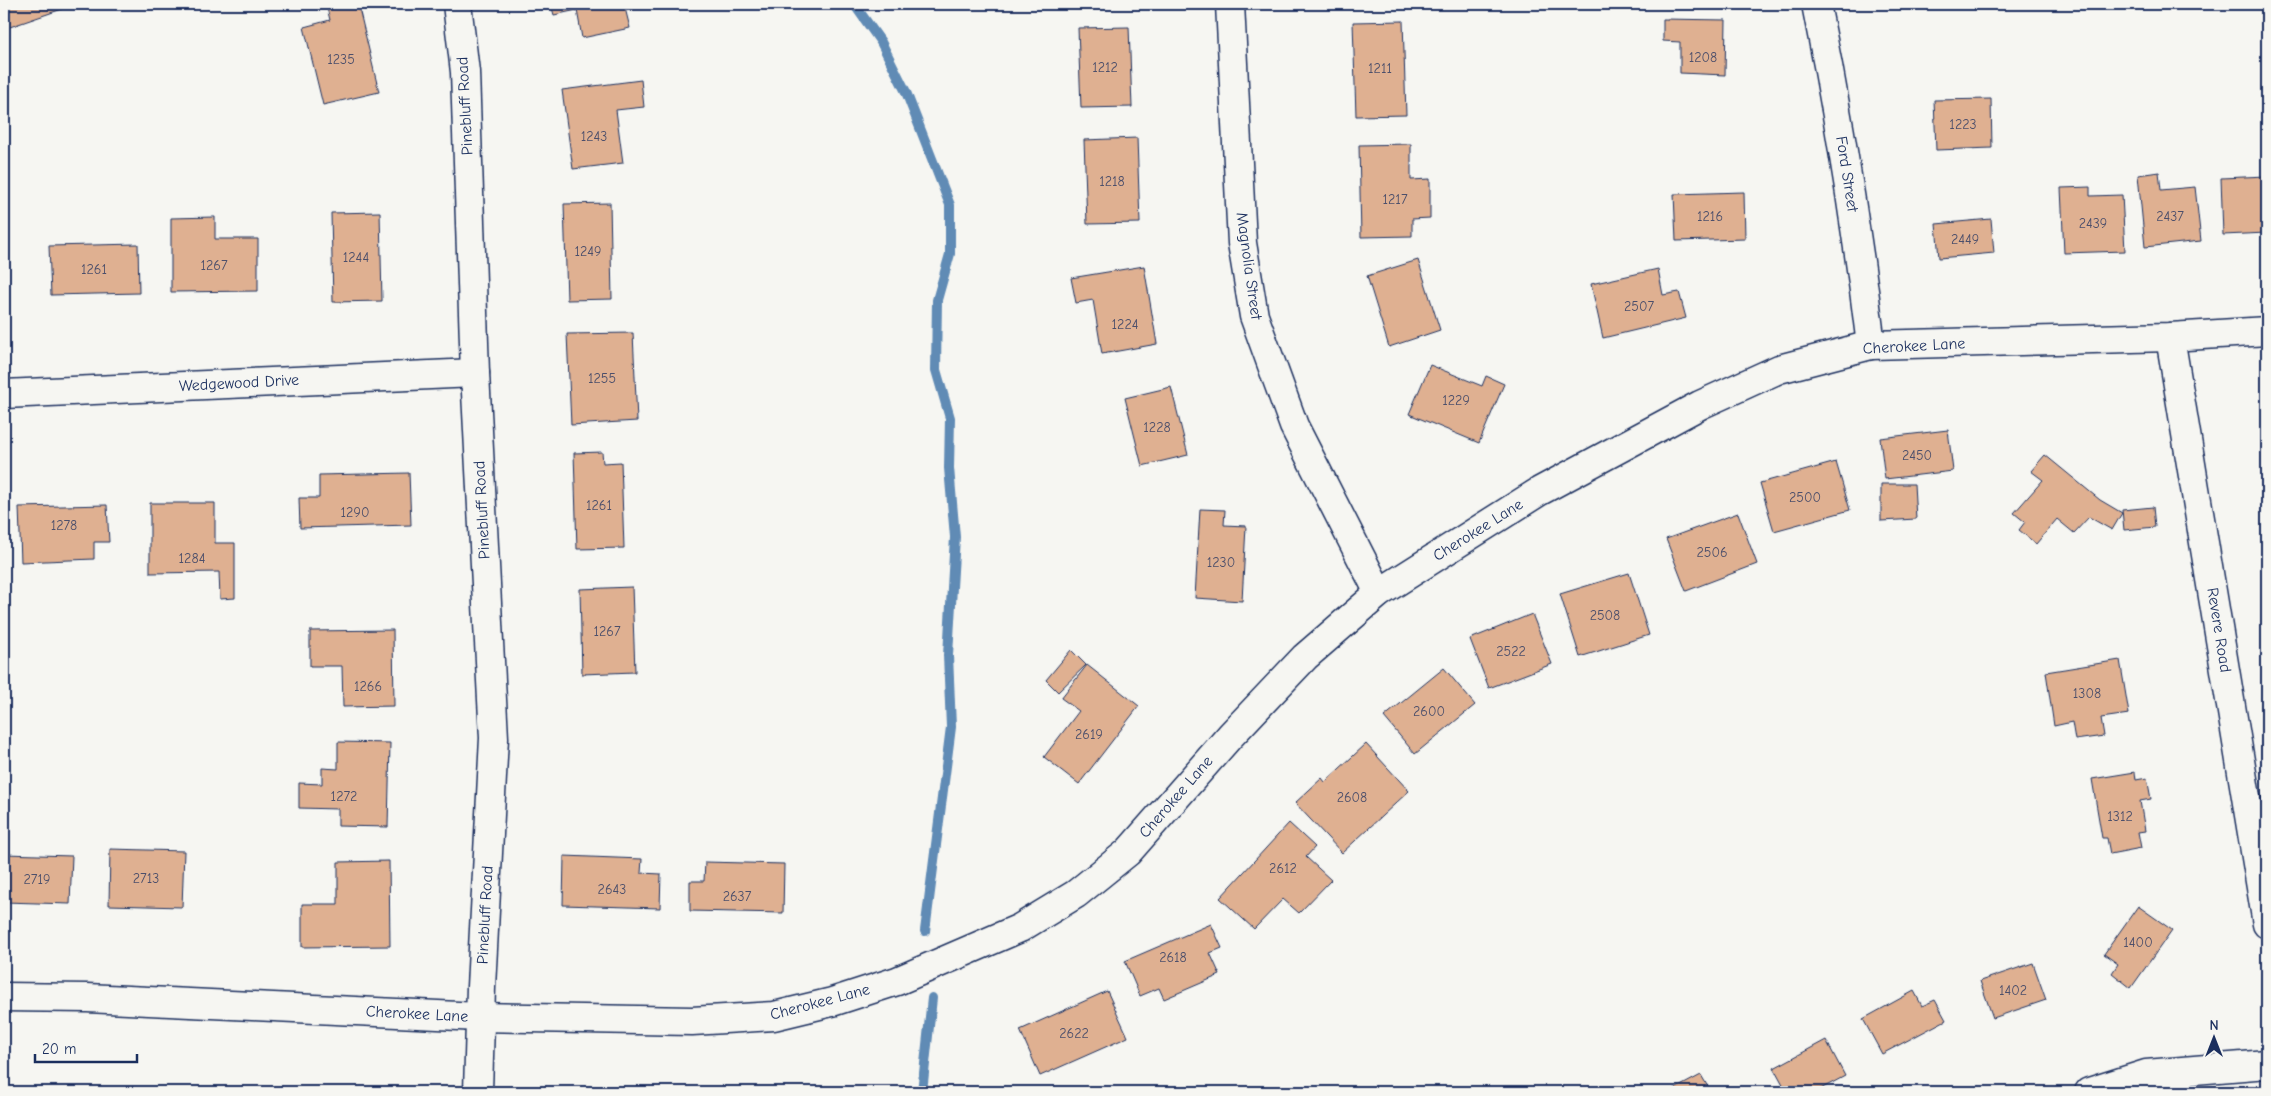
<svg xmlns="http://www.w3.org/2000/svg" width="2271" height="1096" font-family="'Comic Neue',sans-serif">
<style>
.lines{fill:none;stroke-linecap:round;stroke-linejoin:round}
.stream{stroke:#618bb5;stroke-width:10}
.building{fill:#dfb091;stroke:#1b2f5e}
.minor-casing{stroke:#1b2f5e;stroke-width:31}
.tertiary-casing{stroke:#1b2f5e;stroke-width:31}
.minor{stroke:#f6f6f2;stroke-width:28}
.tertiary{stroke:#f6f6f2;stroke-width:28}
.labels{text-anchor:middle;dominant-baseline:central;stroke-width:4.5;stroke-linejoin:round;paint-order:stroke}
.number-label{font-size:14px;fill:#4c4f6b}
.street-label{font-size:16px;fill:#1b2f5e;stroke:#f6f6f2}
</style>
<rect width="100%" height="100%" fill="#f6f6f2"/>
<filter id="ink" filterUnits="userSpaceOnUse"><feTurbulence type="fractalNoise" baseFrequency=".02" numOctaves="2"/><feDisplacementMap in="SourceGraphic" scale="10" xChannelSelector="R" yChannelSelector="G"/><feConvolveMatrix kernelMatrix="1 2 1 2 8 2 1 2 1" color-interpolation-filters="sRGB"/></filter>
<g filter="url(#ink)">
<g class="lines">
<g class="stream">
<path d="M854 4 881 42 906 92 950 205V254L937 300 936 370 950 418 949 468 955 537 948 655 951 727 925 931"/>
<path d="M922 1092 932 998"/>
</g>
</g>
<g class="building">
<path d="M4 4H60L62 9 4 29Z"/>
<path d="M326 4H358L379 92 323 105 304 27 330 20Z"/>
<path d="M551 4H624L630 28 582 38 577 10 554 15Z"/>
<path d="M1663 19 1726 20 1725 75 1680 73V42L1663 41Z"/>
<path d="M1403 21 1406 115 1356 116 1353 22Z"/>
<path d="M1129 27 1132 107 1081 108 1078 28Z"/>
<path d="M641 80 644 107 616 110 623 163 573 169 562 90Z"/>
<path d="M1991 99 1992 148 1936 150 1934 100Z"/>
<path d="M1137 138 1140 223 1087 224 1084 140Z"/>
<path d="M1411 144V180L1430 179V218L1412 219V236L1361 237 1359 145Z"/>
<path d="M2159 172 2161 190 2195 187 2201 241 2145 247 2138 175Z"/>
<path d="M2267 176V233L2223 235 2221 178Z"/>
<path d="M2090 187V196L2122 195 2125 251 2064 253 2061 188Z"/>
<path d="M1744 192 1745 239 1676 241 1674 194Z"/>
<path d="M610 203 612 299 567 300 564 204Z"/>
<path d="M380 212 382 301 333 302 331 213Z"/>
<path d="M215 217V239H258V291L171 292V218Z"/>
<path d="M1991 219 1994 253 1939 258 1936 224Z"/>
<path d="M138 244 139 293 51 295 49 246Z"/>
<path d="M1418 260 1440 330 1389 347 1367 276Z"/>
<path d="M1144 266 1157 344 1102 354 1093 300 1076 303 1071 278Z"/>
<path d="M1658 269 1663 295 1679 292 1686 318 1603 338 1591 284Z"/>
<path d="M633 333 637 421 571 425 567 334Z"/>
<path d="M1430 365 1482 386 1486 376 1504 384 1479 443 1409 414Z"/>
<path d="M1171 387 1188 455 1142 466 1125 398Z"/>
<path d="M1948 430 1953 471 1885 479 1880 438Z"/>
<path d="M602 452 603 463 621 462 624 548 577 549 574 453Z"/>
<path d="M2045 455 2100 500 2122 513 2112 530 2089 517 2074 533 2057 519 2036 544 2019 530 2025 522 2014 513 2043 480 2031 471Z"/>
<path d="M1836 462 1850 510 1774 531 1760 483Z"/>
<path d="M409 473 411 525 300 528 299 498H319V475Z"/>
<path d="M1881 484H1914L1916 519 1881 521Z"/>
<path d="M150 503H215V543H235V598L220 599 219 572 150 573Z"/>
<path d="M107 505 109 542H94V559L21 562 19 507Z"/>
<path d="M2153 507 2155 527 2124 530 2122 510Z"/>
<path d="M1200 509 1225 510 1224 525 1246 526 1242 601 1195 598Z"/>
<path d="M1738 513 1757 564 1686 591 1666 539Z"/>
<path d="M1629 573 1649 635 1580 657 1560 594Z"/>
<path d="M632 587 635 672 582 674 580 589Z"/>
<path d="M1532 614 1552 664 1489 688 1470 639Z"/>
<path d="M393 630 394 706 343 707 342 666H310V631Z"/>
<path d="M1071 650 1086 665 1058 692 1046 680Z"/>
<path d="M2120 660 2129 714 2101 718 2104 736 2075 740 2072 722 2054 726 2046 672Z"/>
<path d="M1087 665 1139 706 1079 784 1044 757 1079 711 1061 698Z"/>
<path d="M1444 668 1475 705 1415 754 1384 717Z"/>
<path d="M338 742 390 743 388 827 338 826V809L299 808V783L322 784V768L338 769Z"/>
<path d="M1366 744 1409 791 1342 853 1295 803 1322 778 1325 782Z"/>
<path d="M2135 772 2136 780 2147 778 2151 799 2140 801 2145 831 2138 832 2141 848 2110 854 2107 838H2102L2092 779Z"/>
<path d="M1289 823 1315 847 1306 857 1331 880 1299 913 1283 899 1254 929 1220 898Z"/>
<path d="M110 849 184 851 182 907 109 905Z"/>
<path d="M4 854 72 856 70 904 4 902Z"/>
<path d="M564 856 642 859 641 873 661 874 660 908 563 905Z"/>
<path d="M389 861 390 946 302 947V904H338V862Z"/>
<path d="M705 862 784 864 783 913 690 911V881H704Z"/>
<path d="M2138 906 2172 930 2131 988 2112 973 2118 964 2104 954Z"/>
<path d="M1211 924 1222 948 1210 953 1220 975 1164 999 1159 988 1140 996 1125 961Z"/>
<path d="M2033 963 2046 1000 1993 1018 1980 981Z"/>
<path d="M1107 991 1128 1037 1040 1076 1020 1030Z"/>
<path d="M1914 991 1922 1006 1935 1000 1946 1020 1882 1054 1863 1019Z"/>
<path d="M1826 1040 1845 1076 1815 1092H1783L1786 1090 1774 1068Z"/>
<path d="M1701 1075 1711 1092H1669Z"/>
</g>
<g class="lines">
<defs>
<g id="minor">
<path d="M457 4 465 72 475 373 494 738 481 987 478 1092"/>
<path d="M1230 4 1242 243 1254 316 1294 426 1379 593"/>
<path d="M1816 4C1839 117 1857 231 1871 345"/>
<path d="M2170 337 2267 924"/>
<path d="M4 394 475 373"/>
<path d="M2089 1092 2146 1074 2267 1064"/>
</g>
<path id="tertiary" d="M4 997 87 998 479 1017 692 1021 774 1016 832 1002 897 981 1020 928 1076 894 1128 852 1230 736 1305 657 1379 593 1540 491 1700 405 1779 369 1871 345 2170 337 2267 331"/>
</defs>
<use href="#minor" class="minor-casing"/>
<use href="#tertiary" class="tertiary-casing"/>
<use href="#minor" class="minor"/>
<use href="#tertiary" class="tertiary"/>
</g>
</g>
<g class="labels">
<g class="number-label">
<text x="1703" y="57">1208</text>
<text x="341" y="59">1235</text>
<text x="1105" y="67">1212</text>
<text x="1380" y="68">1211</text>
<text x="1963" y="124">1223</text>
<text x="594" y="136">1243</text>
<text x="1112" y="181">1218</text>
<text x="1395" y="199">1217</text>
<text x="1710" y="216">1216</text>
<text x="2170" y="216">2437</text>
<text x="2093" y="223">2439</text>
<text x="1965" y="239">2449</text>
<text x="588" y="251">1249</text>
<text x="356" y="257">1244</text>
<text x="214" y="265">1267</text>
<text x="94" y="269">1261</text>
<text x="1639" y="306">2507</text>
<text x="1125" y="324">1224</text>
<text x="602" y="378">1255</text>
<text x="1456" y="400">1229</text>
<text x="1157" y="427">1228</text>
<text x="1917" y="455">2450</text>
<text x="1805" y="497">2500</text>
<text x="599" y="505">1261</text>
<text x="355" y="512">1290</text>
<text x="64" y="525">1278</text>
<text x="1712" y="552">2506</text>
<text x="192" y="558">1284</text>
<text x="1221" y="562">1230</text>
<text x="1605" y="615">2508</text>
<text x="607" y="631">1267</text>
<text x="1511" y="651">2522</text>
<text x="368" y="686">1266</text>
<text x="2087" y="693">1308</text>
<text x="1429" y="711">2600</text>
<text x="1089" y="734">2619</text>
<text x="344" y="796">1272</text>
<text x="1352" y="797">2608</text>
<text x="2120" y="816">1312</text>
<text x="1283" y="868">2612</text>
<text x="146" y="878">2713</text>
<text x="37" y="879">2719</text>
<text x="612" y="889">2643</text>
<text x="737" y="896">2637</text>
<text x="2138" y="942">1400</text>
<text x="1173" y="957">2618</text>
<text x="2013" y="990">1402</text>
<text x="1074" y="1033">2622</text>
</g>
<g class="street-label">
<text transform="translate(465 106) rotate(-93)">Pinebluff Road</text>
<text transform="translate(1847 174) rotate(81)">Ford Street</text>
<text transform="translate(1249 266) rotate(82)">Magnolia Street</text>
<text transform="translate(1914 346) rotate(-3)">Cherokee Lane</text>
<text transform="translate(239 383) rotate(-3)">Wedgewood Drive</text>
<text transform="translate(482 510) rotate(-93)">Pinebluff Road</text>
<text transform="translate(1478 530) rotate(-32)">Cherokee Lane</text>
<text transform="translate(2219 630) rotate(81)">Revere Road</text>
<text transform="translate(1176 797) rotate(-49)">Cherokee Lane</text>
<text transform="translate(485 915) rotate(-87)">Pinebluff Road</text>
<text transform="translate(820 1002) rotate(-15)">Cherokee Lane</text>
<text transform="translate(417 1014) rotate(3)">Cherokee Lane</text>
</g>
</g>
<rect width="2271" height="1096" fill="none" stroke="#f6f6f2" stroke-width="20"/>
<rect x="10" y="10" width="2251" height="1076" fill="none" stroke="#1b2f5e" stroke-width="2" filter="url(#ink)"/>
<g transform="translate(2214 1038)" stroke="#f6f6f2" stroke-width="4" paint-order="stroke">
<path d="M0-4L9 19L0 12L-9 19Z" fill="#1b2f5e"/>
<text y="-8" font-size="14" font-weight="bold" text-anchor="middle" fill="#1b2f5e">N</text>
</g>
<path d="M35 1054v8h102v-8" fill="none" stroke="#1b2f5e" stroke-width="2.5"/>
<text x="42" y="1054" font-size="15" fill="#1b2f5e" stroke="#f6f6f2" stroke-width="4" paint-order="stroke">20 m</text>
</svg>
